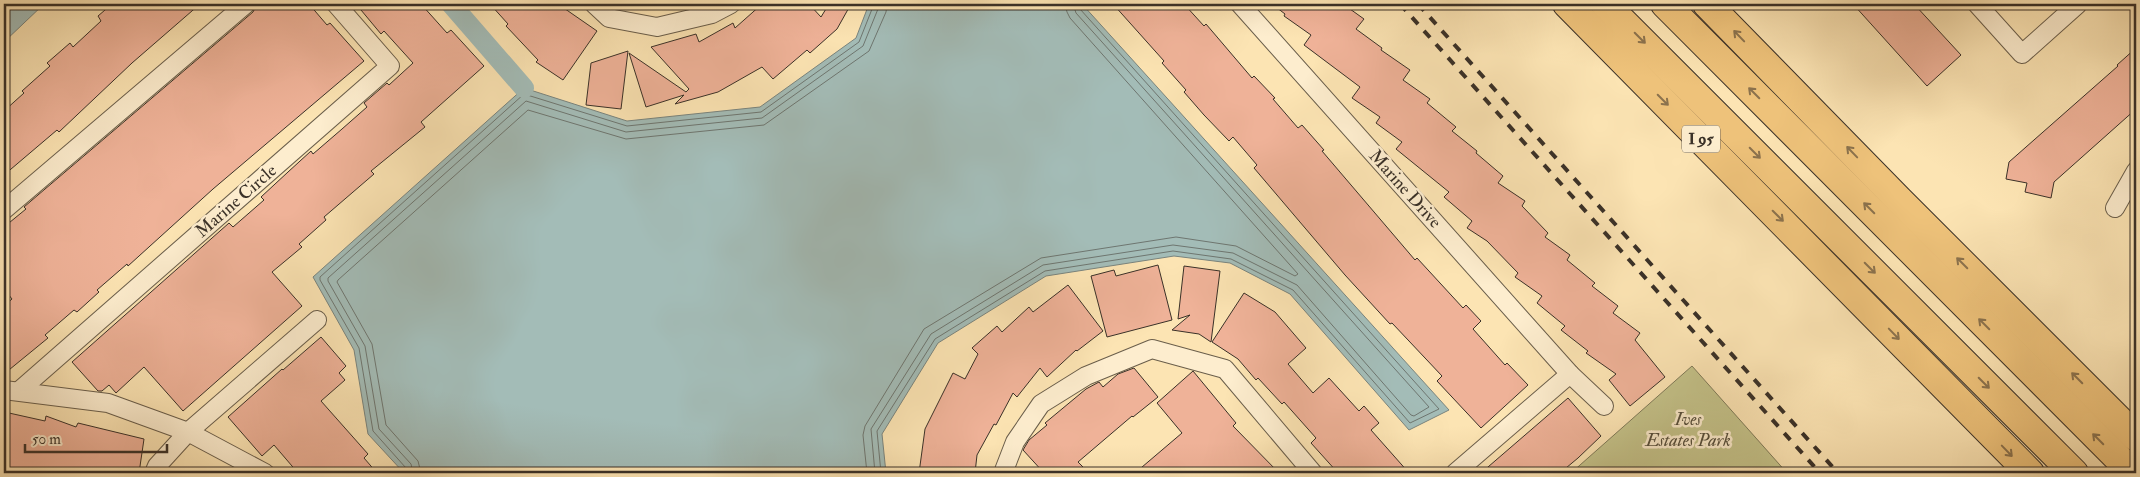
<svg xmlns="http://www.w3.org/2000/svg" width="2140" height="477" font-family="'IM FELL Double Pica',serif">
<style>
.green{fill:#c4c289;stroke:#7f7a58}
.water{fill:#a3bcb7;stroke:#79847e}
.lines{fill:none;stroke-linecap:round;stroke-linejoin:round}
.shore{stroke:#6e7670;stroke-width:1}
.canal{stroke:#a3bcb7;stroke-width:20}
.building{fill:#efb298;stroke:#3a3128}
.minor-casing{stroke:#6a5e4b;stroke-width:20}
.motorway-casing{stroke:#3a3128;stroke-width:30}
.minor{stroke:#fdedce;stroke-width:18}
.motorway{stroke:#eec27a;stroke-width:28}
.rail{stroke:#3a3128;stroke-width:4;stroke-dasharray:9 9;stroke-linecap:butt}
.oneway{stroke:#8b724d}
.labels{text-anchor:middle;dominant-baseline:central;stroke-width:5;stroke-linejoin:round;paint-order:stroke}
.shield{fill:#fdedce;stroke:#74695a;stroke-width:1}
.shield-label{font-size:16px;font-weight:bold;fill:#3a3128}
.street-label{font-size:18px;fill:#3a3128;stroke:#fdedce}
.park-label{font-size:18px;font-style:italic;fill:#564e3b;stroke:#fdedce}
</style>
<rect width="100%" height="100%" fill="#fce4b3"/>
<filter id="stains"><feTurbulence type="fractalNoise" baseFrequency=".004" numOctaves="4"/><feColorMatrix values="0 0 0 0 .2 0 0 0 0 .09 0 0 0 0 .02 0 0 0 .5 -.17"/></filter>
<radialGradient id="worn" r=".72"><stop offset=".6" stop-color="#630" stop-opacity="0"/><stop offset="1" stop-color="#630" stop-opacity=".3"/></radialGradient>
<path class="green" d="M1692 366 1787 473H1571Z"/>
<g class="water">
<path d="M4 4H44L4 42Z"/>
<path d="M869 4H1082L1449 410 1409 430 1290 294 1230 263 1174 256 1046 276 938 343 882 434 886 473H404L368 434 354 350 313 277 524 88 627 121 760 107 856 38Z"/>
</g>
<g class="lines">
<g class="shore">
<path d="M407 473 406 468 373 431 359 348 320 280V277L524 94 627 126 761 112 859 42 874 4"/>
<path d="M413 473 411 464 379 429 365 346 328 281V278L526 101 626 132 762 118 863 46 880 4"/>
<path d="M421 473 418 461 386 425 372 344 337 282 338 280 528 110 626 139 764 125 869 51 886 12 887 4"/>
<path d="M867 473 863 435 865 426 924 329 1041 258 1176 237 1236 246 1295 276 1298 274 1070 18 1067 12 1065 4"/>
<path d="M875 473 871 429 931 334 1043 265 1173 245 1233 253 1297 285 1411 415 1414 416 1429 407 1076 13 1073 4"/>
<path d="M881 473 877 431 935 339 1045 271 1173 251 1231 259 1293 290 1410 423 1439 409 1080 9 1079 4"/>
</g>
<path class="canal" d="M451 4 524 88"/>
</g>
<g class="building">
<path d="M112 4H200L132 63 59 132 57 130 4 175V111L24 93 22 91 50 66 47 63 70 43 73 47 101 21 98 16Z"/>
<path d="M257 4H309L327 25 330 23 364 61 213 189 128 266 127 264 97 290 99 292 77 312 74 310 45 335 48 338 4 374V306L12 299 4 289V227L26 209 24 207 38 195 253 12Z"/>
<path d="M356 4H421L447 33 451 30 484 66 421 122 425 127 371 171 374 174 324 217 326 220 299 244 302 247 272 272 302 306 183 411 144 367 116 393 109 385 102 391H98L72 362 229 223 233 227 264 200 261 197 288 172 311 151 313 154 342 129 367 107 364 103 387 83 389 85 413 63 384 31 381 34Z"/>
<path d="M490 4H558L597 31 563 80 536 62 538 60 506 26 508 24Z"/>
<path d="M762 4H809L821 17 829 4H851L837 29 810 53 807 50 773 79 762 67 718 92 675 104 684 95 646 107 629 53 686 92 689 89 651 47 696 34 699 42 733 23 735 28Z"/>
<path d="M1113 4H1184L1204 26 1206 24 1252 78 1254 76 1275 98 1273 99 1298 128 1302 125 1324 150 1322 151 1415 260 1417 258 1463 308 1466 305 1481 321 1473 329 1505 365 1507 363 1528 385 1481 428 1437 381 1442 376 1392 323 1390 324 1345 275 1254 168 1257 165 1233 137 1229 141 1204 115 1184 92 1186 90 1162 63 1164 61Z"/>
<path d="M1272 4H1343L1364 19 1356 29 1382 48 1381 50 1410 70 1403 80 1430 99 1427 103 1456 127 1452 131 1477 151 1476 153 1503 176 1498 183 1525 201 1522 206 1548 233 1545 237 1570 255 1567 260 1595 283 1592 286 1618 306 1613 313 1640 333 1635 340 1665 377 1630 406 1609 380 1616 374 1586 353 1588 351 1561 330 1565 326 1537 303 1542 296 1515 277 1518 273 1487 241 1467 228 1472 221 1444 197 1449 192 1396 149 1402 142 1376 123 1380 117 1352 98 1360 87 1304 45 1311 35 1284 16 1285 14Z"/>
<path d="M1853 4H1914L1961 55 1927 86Z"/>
<path d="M2136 48V109L2054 182 2051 198 2025 192 2027 183 2006 179 2009 162 2118 66 2117 65Z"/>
<path d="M628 51 621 109 586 105 591 63Z"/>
<path d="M1158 265 1172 320 1107 337 1091 276 1114 270 1116 276Z"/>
<path d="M1184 266 1220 271 1211 342 1199 334 1172 330 1190 315 1178 319Z"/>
<path d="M1068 285 1103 331 1077 351 1076 350 1047 377 1040 368 1017 397 1013 393 996 425 994 424 977 455 975 473H919L925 429 953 373 965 379 978 354 972 348 997 326 1002 332 1029 307 1033 312Z"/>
<path d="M1244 293 1275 312 1306 348 1288 364 1313 393 1329 378 1359 411 1364 406 1379 423 1371 430 1409 473H1338L1311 443 1316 438 1284 402 1282 404 1258 378 1256 380 1238 359 1212 342Z"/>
<path d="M321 337 346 366 339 373 345 380 321 401 368 454 364 458 377 473H298L274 445 262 456 228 417 282 369 283 370Z"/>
<path d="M1134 368 1158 397 1133 417 1132 416 1078 462 1089 473H1044L1023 450 1029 440 1047 425 1045 423 1086 389 1099 382 1103 387 1118 374Z"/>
<path d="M1193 371 1236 423 1233 426 1279 473H1135L1182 433 1157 403Z"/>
<path d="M1568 398 1601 436 1578 458 1560 473H1481Z"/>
<path d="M9 413 45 421 46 416 76 427 78 423 144 439 139 473H4V423H7Z"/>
</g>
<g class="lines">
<defs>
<g id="minor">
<path d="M594 4 609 18 657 27 712 14 731 4"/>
<path d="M1240 4 1570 374"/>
<path d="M1977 4 2022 54 2078 4"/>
<path d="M2115 208 2136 171"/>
<path d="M4 210 246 4"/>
<path d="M4 390 108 403 188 432 265 473"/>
<path d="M19 391 390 66 336 4"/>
<path d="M154 473 157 466 188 432 317 320"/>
<path d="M1003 473 1015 442 1041 404 1086 376 1152 349 1225 369 1313 473"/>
<path d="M1455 473 1570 374 1604 406"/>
</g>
<g id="motorway">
<path d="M1567 4 2030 473"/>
<path d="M1605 4 2074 473"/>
<path d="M1665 4 2133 473"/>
<path d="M1707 4 1899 200 2136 437"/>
</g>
</defs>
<use href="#minor" class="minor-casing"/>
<use href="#motorway" class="motorway-casing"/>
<use href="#minor" class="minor"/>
<use href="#motorway" class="motorway"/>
<g class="rail">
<path d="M1400 4 1820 473"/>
<path d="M1418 4 1838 473"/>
</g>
</g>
<defs><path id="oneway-shaft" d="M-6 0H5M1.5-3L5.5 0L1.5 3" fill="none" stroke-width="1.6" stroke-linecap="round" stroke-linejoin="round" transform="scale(1.25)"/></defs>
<g class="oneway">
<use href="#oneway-shaft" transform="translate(1739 36) rotate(-134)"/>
<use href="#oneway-shaft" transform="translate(1640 38) rotate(45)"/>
<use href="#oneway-shaft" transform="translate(1754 93) rotate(-135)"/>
<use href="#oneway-shaft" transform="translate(1663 100) rotate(45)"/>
<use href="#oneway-shaft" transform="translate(1852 152) rotate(-134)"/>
<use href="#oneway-shaft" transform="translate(1755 153) rotate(45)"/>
<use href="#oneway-shaft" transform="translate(1869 208) rotate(-135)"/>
<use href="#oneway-shaft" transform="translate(1778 216) rotate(45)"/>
<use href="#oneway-shaft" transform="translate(1962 263) rotate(-135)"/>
<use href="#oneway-shaft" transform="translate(1870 268) rotate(45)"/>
<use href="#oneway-shaft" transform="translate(1984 324) rotate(-135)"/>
<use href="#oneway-shaft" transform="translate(1894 334) rotate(46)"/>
<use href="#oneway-shaft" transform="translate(2077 378) rotate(-135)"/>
<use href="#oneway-shaft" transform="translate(1984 383) rotate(45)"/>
<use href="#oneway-shaft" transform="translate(2098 439) rotate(-135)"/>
<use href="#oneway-shaft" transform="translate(2007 451) rotate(46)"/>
</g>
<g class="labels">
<rect class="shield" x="1682" y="125.5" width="38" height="27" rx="4"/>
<g class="shield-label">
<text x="1701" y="139">I 95</text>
</g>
<g class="street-label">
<text transform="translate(1405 189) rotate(48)">Marine Drive</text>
<text transform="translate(236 201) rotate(-41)">Marine Circle</text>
</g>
<g class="park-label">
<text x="1688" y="419">Ives<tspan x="1688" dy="21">Estates Park</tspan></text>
</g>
</g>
<rect width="2140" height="477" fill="none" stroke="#fce4b3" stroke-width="20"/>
<rect x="5" y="5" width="2130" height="467" fill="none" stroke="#3a3128" stroke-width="2.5"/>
<rect x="10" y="10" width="2120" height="457" fill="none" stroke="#3a3128"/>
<path d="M25 444v8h142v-8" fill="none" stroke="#3a3128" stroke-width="2.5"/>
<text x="32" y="444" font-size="15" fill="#3a3128" stroke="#fdedce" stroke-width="4" paint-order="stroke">50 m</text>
<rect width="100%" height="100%" filter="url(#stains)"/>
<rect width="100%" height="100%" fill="url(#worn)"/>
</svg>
